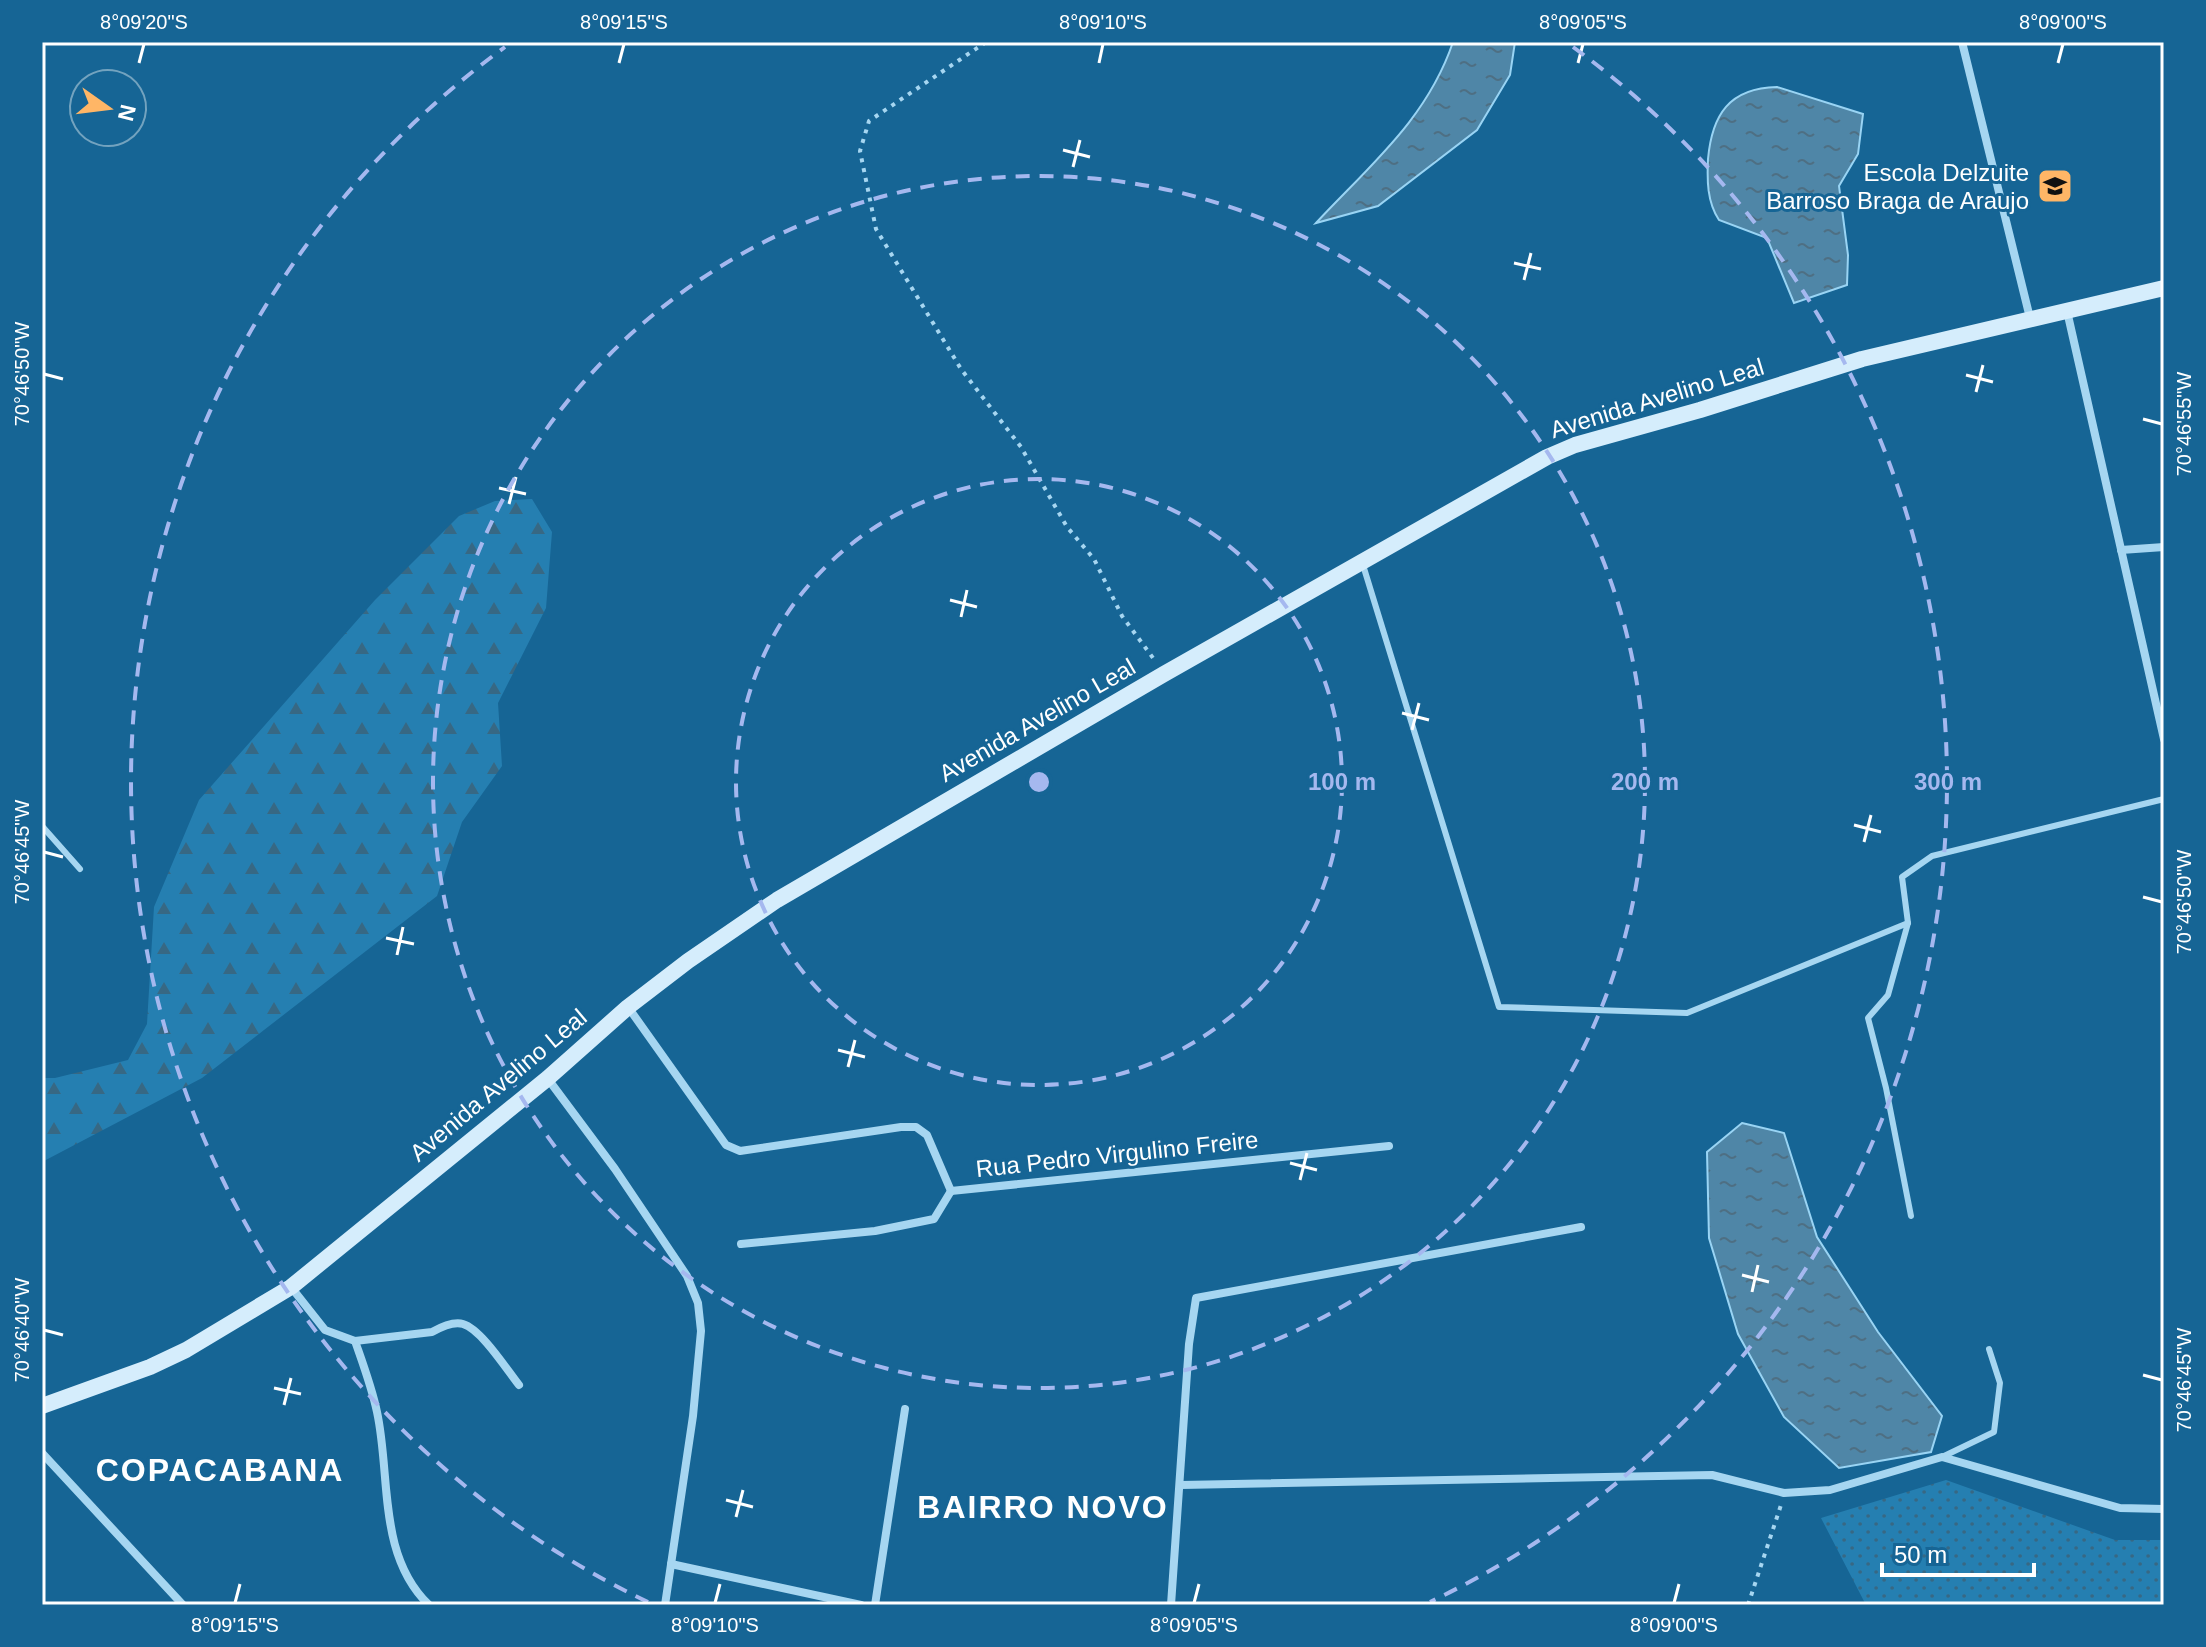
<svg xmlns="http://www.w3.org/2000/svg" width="2206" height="1647" font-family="Helvetica,sans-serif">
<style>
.grass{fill:url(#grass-dots)}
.forest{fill:url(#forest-firs)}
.water{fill:url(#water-ripples);stroke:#99d4f4;stroke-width:2}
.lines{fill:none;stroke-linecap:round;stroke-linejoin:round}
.path{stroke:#a6d6f1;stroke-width:4;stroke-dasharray:4 6;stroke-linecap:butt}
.service{stroke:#a6d6f1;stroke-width:6}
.minor{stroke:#a6d6f1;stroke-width:8}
.secondary{stroke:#d5edfc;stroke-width:16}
.ticks{fill:none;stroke:#fff;stroke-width:3}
.ring{fill:none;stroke:#a5b8ef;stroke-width:4;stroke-dasharray:14 10}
.labels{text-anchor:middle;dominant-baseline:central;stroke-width:6;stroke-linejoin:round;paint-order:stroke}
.poi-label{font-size:24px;fill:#fff;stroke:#166595;text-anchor:end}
.street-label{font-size:24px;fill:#fff;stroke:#166595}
.district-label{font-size:32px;font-weight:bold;letter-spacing:2px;fill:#fff;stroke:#166595}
.centre{fill:#a5b8ef;stroke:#166595;stroke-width:4}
.ring-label{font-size:24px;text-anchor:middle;font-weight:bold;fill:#a5b8ef;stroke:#166595;stroke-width:6;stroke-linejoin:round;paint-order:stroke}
.neatline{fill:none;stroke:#fff;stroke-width:3}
.ticks-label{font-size:20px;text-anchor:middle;fill:#fff}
</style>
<defs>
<pattern id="grass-dots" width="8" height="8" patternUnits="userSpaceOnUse" patternTransform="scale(2)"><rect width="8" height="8" fill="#257fb1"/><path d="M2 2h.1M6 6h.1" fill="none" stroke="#376884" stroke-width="1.8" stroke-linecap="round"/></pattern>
<pattern id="forest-firs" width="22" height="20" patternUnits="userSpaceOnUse" patternTransform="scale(2)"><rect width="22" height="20" fill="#257fb1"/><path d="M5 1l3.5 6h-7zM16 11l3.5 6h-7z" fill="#376884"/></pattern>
<pattern id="water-ripples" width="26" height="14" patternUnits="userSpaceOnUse" patternTransform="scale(2)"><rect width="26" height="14" fill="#4f86a7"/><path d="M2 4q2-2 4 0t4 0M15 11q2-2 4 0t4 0" fill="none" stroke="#4e6f83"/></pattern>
</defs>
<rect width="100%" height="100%" fill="#166595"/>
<path class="grass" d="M1946 1480 2115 1540H2164V1605H1866L1821 1518Z"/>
<path class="forest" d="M532 499 552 532 546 608 498 703 502 766 462 822 437 896 202 1078 42 1162V1078H55L128 1060 147 1024 154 907 199 800 375 600 459 516 495 501Z"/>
<g class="water">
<path d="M1453 42H1515L1510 75 1477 130 1378 206 1316 223C1370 165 1427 119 1453 42Z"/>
<path d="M1777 87 1863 114 1858 154 1839 186 1848 255 1847 285 1794 303 1767 238 1719 220C1707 202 1707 180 1708 159 1712 115 1729 88 1777 87Z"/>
<path d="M1742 1123 1784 1133 1817 1237 1878 1332 1942 1416 1931 1452 1839 1468 1784 1417 1738 1334 1709 1238 1707 1152Z"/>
</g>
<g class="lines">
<g class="path">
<path d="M986 42 869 121 860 151 876 229 961 369 1021 447 1067 527 1094 559 1122 616 1156 662"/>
<path d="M1748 1605 1781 1505"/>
</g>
<g class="service">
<path d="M1363 565 1499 1007 1687 1013 1908 923"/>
<path d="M42 826 80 869"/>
<path d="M1911 1216 1886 1088 1868 1018 1888 995 1908 923 1902 877 1932 856 2164 799"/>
<path d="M1942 1457 1994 1432 2000 1383 1989 1349"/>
</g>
<g class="minor">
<path d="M1962 42 2030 318"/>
<path d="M2067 311 2164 739"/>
<path d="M2121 550 2164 547"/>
<path d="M628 1007 726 1145 740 1151 901 1127H916L927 1135 951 1191"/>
<path d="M548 1079 615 1169 687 1276 698 1303 701 1331 693 1416 665 1605"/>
<path d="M951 1191 1389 1146"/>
<path d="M741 1244 875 1231 934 1219 951 1191"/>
<path d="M291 1287 325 1330 355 1341C363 1364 372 1388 377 1412 391 1476 377 1555 429 1605"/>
<path d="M355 1341 432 1332C441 1327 453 1321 463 1324 481 1329 507 1370 519 1385"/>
<path d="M42 1453 183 1605"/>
<path d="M1181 1485 1712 1475 1784 1493 1830 1490 1942 1457 2120 1508 2164 1509"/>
<path d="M671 1564 861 1605"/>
<path d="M875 1605 905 1409"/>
<path d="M1171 1605 1189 1344 1196 1298 1581 1227"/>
</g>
<path class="secondary" d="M42 1406 150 1367 186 1350 291 1287 548 1078 628 1007 688 961 777 900 1164 674 1547 457 1575 445 1700 410 1862 359 2164 288"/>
</g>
<path class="ticks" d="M139 63 144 44M619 63 624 44M1099 63 1103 44M1578 63 1583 44M2058 63 2063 44M1063 150 1090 157M1073 167 1080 140M1514 263 1541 269M1524 280 1531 253M44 374 63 379M1966 375 1993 382M1976 392 1983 365M2143 419 2162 424M499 488 526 494M509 504 516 477M950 600 977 607M961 617 967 590M1402 713 1429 720M1412 730 1419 703M1854 825 1881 832M1864 842 1871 815M44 852 63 857M2143 897 2162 902M386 938 414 944M397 955 403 927M838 1050 865 1057M848 1067 855 1040M1290 1163 1317 1170M1300 1180 1307 1153M1742 1275 1769 1282M1752 1292 1758 1265M44 1330 63 1335M2143 1375 2162 1380M274 1388 301 1394M284 1405 291 1378M726 1500 753 1507M736 1517 743 1490M235 1603 240 1584M715 1603 720 1584M1194 1603 1199 1584M1674 1603 1679 1584"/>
<g class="ring">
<circle cx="1039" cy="782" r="303"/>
<circle cx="1039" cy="782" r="606"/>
<path d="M648 1602A909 909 0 0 1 505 47M1573 47A909 909 0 0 1 1430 1602"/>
</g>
<defs>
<symbol id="school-square" viewBox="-11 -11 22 22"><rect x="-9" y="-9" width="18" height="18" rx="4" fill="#ffb666" stroke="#166595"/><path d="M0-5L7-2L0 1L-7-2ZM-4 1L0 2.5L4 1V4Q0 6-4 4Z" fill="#111"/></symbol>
</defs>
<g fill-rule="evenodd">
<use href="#school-square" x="2035" y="166" width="40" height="40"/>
</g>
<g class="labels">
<g class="poi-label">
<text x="2029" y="172">Escola Delzuite<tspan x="2029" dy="28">Barroso Braga de Araujo</tspan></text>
</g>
<g class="street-label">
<text transform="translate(1657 398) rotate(-17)">Avenida Avelino Leal</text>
<text transform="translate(1037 720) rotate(-30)">Avenida Avelino Leal</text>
<text transform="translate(498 1085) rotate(-40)">Avenida Avelino Leal</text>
<text transform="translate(1117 1154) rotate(-6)">Rua Pedro Virgulino Freire</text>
</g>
<g class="district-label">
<text x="220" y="1470">COPACABANA</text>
<text x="1043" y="1507">BAIRRO NOVO</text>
</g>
</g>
<circle cx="1039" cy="782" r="12" class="centre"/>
<g class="ring-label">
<text x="1342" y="790">100 m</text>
<text x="1645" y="790">200 m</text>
<text x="1948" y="790">300 m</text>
</g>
<rect width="2206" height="1647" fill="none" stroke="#166595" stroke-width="88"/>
<g transform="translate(108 108) rotate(104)"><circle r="38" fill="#166595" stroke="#73a3bf" stroke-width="2"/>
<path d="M0-6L14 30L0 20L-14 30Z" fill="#ffb666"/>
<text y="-12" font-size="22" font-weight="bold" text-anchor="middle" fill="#ffffff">N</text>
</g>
<path d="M1882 1563v12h152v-12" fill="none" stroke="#ffffff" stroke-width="4"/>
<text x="1894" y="1563" font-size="24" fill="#ffffff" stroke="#166595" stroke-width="6" paint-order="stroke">50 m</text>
<rect x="44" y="44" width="2118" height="1559" class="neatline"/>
<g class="ticks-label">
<text x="144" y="29">8°09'20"S</text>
<text x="624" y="29">8°09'15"S</text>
<text x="1103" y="29">8°09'10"S</text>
<text x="1583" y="29">8°09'05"S</text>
<text x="2063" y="29">8°09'00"S</text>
<text transform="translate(22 374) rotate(-90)" y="7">70°46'50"W</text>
<text transform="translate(2184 424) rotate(-90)" y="7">70°46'55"W</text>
<text transform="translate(22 852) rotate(-90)" y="7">70°46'45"W</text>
<text transform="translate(2184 902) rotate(-90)" y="7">70°46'50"W</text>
<text transform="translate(22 1330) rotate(-90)" y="7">70°46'40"W</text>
<text transform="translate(2184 1380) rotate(-90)" y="7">70°46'45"W</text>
<text x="235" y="1632">8°09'15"S</text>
<text x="715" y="1632">8°09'10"S</text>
<text x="1194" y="1632">8°09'05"S</text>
<text x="1674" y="1632">8°09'00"S</text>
</g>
</svg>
